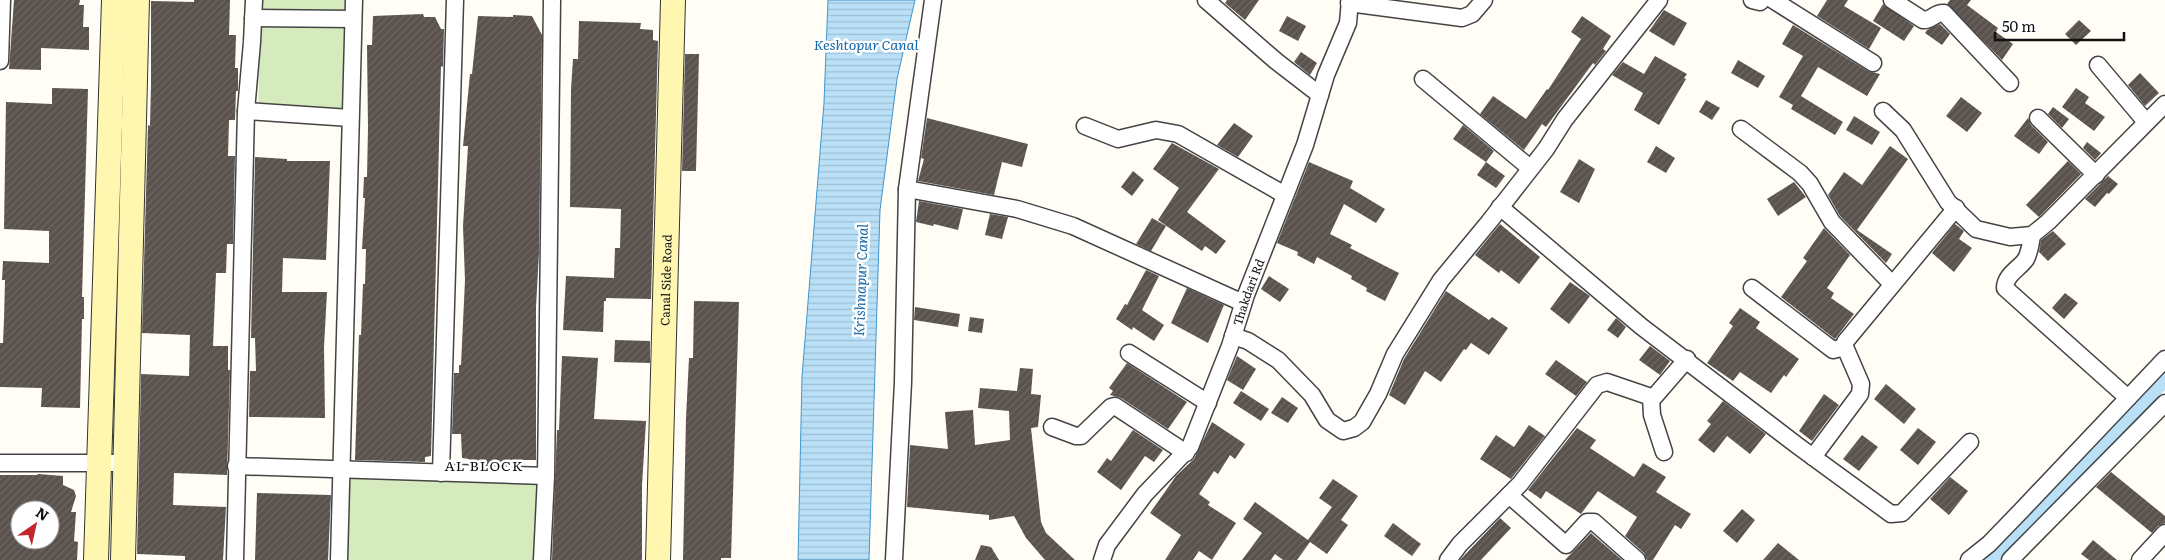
<svg xmlns="http://www.w3.org/2000/svg" width="2165" height="560" font-family="Literata,serif">
<style>
.park{fill:#d5ebbd}
.water{fill:url(#water-rules);stroke:#3f96cf}
.lines{fill:none;stroke-linecap:round;stroke-linejoin:round}
.canal{stroke:#b9e0f7;stroke-width:18}
.building{fill:url(#building-hatch);fill-rule:evenodd}
.street-casing{stroke:#444;stroke-width:19}
.secondary-casing{stroke:#333;stroke-width:26}
.street{stroke:#fff;stroke-width:16}
.secondary{stroke:#fff6b0;stroke-width:24}
.labels{text-anchor:middle;dominant-baseline:central;stroke-width:5;stroke-linejoin:round;paint-order:stroke}
.street-label{font-size:12px;fill:#111;stroke:#fff}
.water-label{font-size:14px;font-style:italic;fill:#1768a6;stroke:#fff}
.neighbourhood-label{font-size:14px;letter-spacing:1px;fill:#111;stroke:#fff}
</style>
<defs>
<pattern id="water-rules" width="6" height="5" patternUnits="userSpaceOnUse" patternTransform="scale(1.25)"><rect width="6" height="5" fill="#b9e0f7"/><path d="M0 2.5h6" fill="none" stroke="#9ebfd3"/></pattern>
<pattern id="building-hatch" width="6" height="6" patternUnits="userSpaceOnUse" patternTransform="scale(1.25)"><rect width="6" height="6" fill="#5a524d"/><path d="M-1 1l2-2M0 6l6-6M5 7l2-2" fill="none" stroke="#6d6662"/></pattern>
</defs>
<rect width="100%" height="100%" fill="#fffdf5"/>
<g class="park">
<path d="M261 0H347L344 113 258 108Z"/>
<path d="M347 476 538 482 535 560H344Z"/>
</g>
<path class="water" d="M828 0H915L897 79 880 210 869 560H798L802 377 824 103Z"/>
<g class="lines">
<path class="canal" d="M1989 560 2165 377"/>
</g>
<g class="building">
<path d="M14 0H80L79 5H84L83 27H89V50L41 48V70L9 69Z"/>
<path d="M194 0H230L229 35H236L235 68H238V91H236L235 120H229L228 156H235L233 244H227L226 273H216L213 346H228V370H230L227 475 174 473 173 505 226 507 223 560H185V556L137 554 141 374 189 376 190 335 142 333 148 125 150 126 151 85V1L194 2Z"/>
<path d="M1227 0H1259L1245 20 1225 3Z"/>
<path d="M1827 0H1848L1844 6 1881 28 1869 49 1817 16Z"/>
<path d="M1950 0H1971L1967 5 1998 28 1996 32 2013 44 2002 60 1947 4Z"/>
<path d="M1883 4 1914 26 1904 41 1873 21Z"/>
<path d="M1664 10 1687 23 1674 46 1649 31Z"/>
<path d="M423 14 424 17H435L441 29H444L443 67 441 66 431 456 425 457V462L355 460 359 335H361L363 284H365L366 249H362L365 198H363L364 177H367L368 128 367 45H372L373 16Z"/>
<path d="M513 15 532 16 542 35 539 253 536 307V460H520L518 465 469 464V459L462 458 461 434H452L454 373H459V365H461L465 280 463 226 468 146H463L470 74H472L478 16 513 17Z"/>
<path d="M1287 16 1306 26 1298 41 1279 31Z"/>
<path d="M1582 16 1611 36 1603 49 1606 51 1595 65 1593 63 1546 127 1542 124 1524 150 1480 114 1493 96 1526 119 1547 89 1548 90 1581 39 1571 32Z"/>
<path d="M2079 20 2091 31 2076 45 2065 34Z"/>
<path d="M579 21 641 23 640 29 653 30V40L658 41 651 299 606 298V301H604L603 332 563 330 566 276 614 278 615 248H620L621 209 570 207 571 89 573 59H578Z"/>
<path d="M1940 24 1950 34 1942 45 1925 33 1927 30Z"/>
<path d="M1793 25 1868 71 1880 74 1867 96 1818 67 1801 96 1843 122 1835 135 1791 109 1793 105 1779 97 1803 56 1782 44Z"/>
<path d="M1301 52 1317 63 1310 75 1294 62Z"/>
<path d="M685 54H699L696 171H682Z"/>
<path d="M1655 56 1687 74 1684 78 1686 79 1659 125 1634 110 1643 93 1612 75 1623 62 1644 74Z"/>
<path d="M1738 60 1765 76 1758 88 1731 73Z"/>
<path d="M2140 73 2159 93 2145 106 2128 85Z"/>
<path d="M52 88 88 89 82 297H84V319H82L80 408 41 407 42 388 0 387V343H3L4 319 5 280H2L3 261 49 263V231L4 229 6 102 52 104Z"/>
<path d="M2076 88 2089 97 2085 103 2105 117 2094 131 2062 107Z"/>
<path d="M1961 97 1982 113 1967 132 1946 116Z"/>
<path d="M1706 100 1720 108 1712 120 1699 112Z"/>
<path d="M2053 107 2069 119 2062 128 2048 114Z"/>
<path d="M1854 116 1880 132 1872 145 1846 130Z"/>
<path d="M927 118 1028 144 1022 167 1002 162 994 195 918 181 924 159 921 158Z"/>
<path d="M2028 118 2031 125 2048 142 2039 154 2014 136Z"/>
<path d="M1234 123 1253 136 1238 157 1217 145Z"/>
<path d="M1463 125 1494 151 1486 162 1453 139Z"/>
<path d="M2087 142 2101 153 2095 160 2083 148Z"/>
<path d="M1172 143 1219 169 1187 212 1226 241 1216 254 1205 246 1202 251 1158 220 1179 188 1153 169Z"/>
<path d="M1656 146 1675 158 1666 173 1647 162Z"/>
<path d="M1890 146 1908 159 1857 230 1892 254 1886 263 1840 216 1828 195 1844 172 1862 185Z"/>
<path d="M255 157 287 159V161H330L326 260 283 258 282 292H327L324 347 325 418 249 417 250 371H256L255 338H251Z"/>
<path d="M1579 159 1595 169 1579 203 1560 192Z"/>
<path d="M2068 161 2081 174 2039 217 2026 205Z"/>
<path d="M1309 162 1353 181 1350 188 1385 209 1376 223 1344 204 1330 234 1352 245 1350 248 1399 273 1385 301 1366 291 1367 288 1351 279 1352 276 1317 257 1314 264 1297 255 1298 252 1277 243Z"/>
<path d="M1486 162 1505 176 1496 188 1477 175Z"/>
<path d="M1133 171 1144 180 1132 196 1121 187Z"/>
<path d="M2108 176 2118 184 2109 194 2107 193 2095 207 2085 199Z"/>
<path d="M1794 182 1806 197 1778 216 1767 199Z"/>
<path d="M919 201 963 209 958 230 934 224 933 226 916 222Z"/>
<path d="M990 214 1008 217 1002 239 985 235Z"/>
<path d="M1152 218 1166 226 1151 251 1136 244Z"/>
<path d="M1500 224 1540 257 1519 284 1501 270 1499 273 1475 255Z"/>
<path d="M1955 224 1964 231 1959 239 1972 248 1954 272 1932 253Z"/>
<path d="M1824 228 1850 255 1827 288 1834 293 1831 298 1854 314 1835 339 1781 297 1807 261 1803 258Z"/>
<path d="M2053 231 2066 244 2048 261 2039 252 2041 240Z"/>
<path d="M1146 270 1159 276 1142 310 1164 325 1154 341 1133 327 1132 330 1116 319 1125 304 1127 305Z"/>
<path d="M1269 276 1289 289 1280 302 1261 289Z"/>
<path d="M1570 282 1590 296 1569 324 1550 309Z"/>
<path d="M1187 288 1224 305 1208 343 1171 323Z"/>
<path d="M1446 291 1489 320 1492 317 1508 328 1489 355 1471 343 1466 350 1464 349 1441 382 1425 371 1405 405 1389 395 1404 359Z"/>
<path d="M2065 293 2078 303 2064 319 2052 308Z"/>
<path d="M694 301 739 302 731 558H721V560H683L686 418 689 358H693Z"/>
<path d="M915 307 960 314 958 327 914 320Z"/>
<path d="M1740 308 1760 322 1756 328 1799 359 1786 377 1784 375 1771 393 1740 372 1733 381 1707 363 1733 326 1729 323Z"/>
<path d="M970 317 984 319 982 333 968 331Z"/>
<path d="M1616 318 1626 327 1618 338 1607 330Z"/>
<path d="M615 340 650 341V363L614 362Z"/>
<path d="M1650 346 1670 361 1660 375 1639 360Z"/>
<path d="M562 356 598 358 594 419 646 421 642 485V560H552L557 430H559Z"/>
<path d="M1237 356 1256 369 1243 390 1227 380Z"/>
<path d="M1556 360 1587 382 1576 396 1545 374Z"/>
<path d="M1127 363 1187 402 1168 429 1121 398 1110 395 1113 391 1109 388Z"/>
<path d="M1020 368 1033 369 1031 394 1041 395 1038 427 1031 428 1041 522 1046 533 1075 560H1045L1026 538 1014 516 989 520V515L907 507 910 445 948 449 945 412 973 410 975 445 1010 440 1009 411 978 408 980 388 1017 391Z"/>
<path d="M1886 384 1916 409 1904 424 1874 399Z"/>
<path d="M1241 391 1269 409 1261 421 1233 403Z"/>
<path d="M1824 394 1839 405 1812 441 1799 431Z"/>
<path d="M1282 397 1298 408 1288 423 1271 413Z"/>
<path d="M1723 401 1766 434 1750 454 1727 436 1714 453 1698 440 1711 424 1707 421Z"/>
<path d="M1212 422 1245 444 1235 459 1230 455 1218 474 1214 471 1199 494 1210 502 1208 505 1236 523 1212 560 1199 551 1193 560H1165L1181 535 1150 513 1176 476 1194 459Z"/>
<path d="M1529 425 1545 436 1511 479 1480 459 1496 435 1514 447Z"/>
<path d="M1577 428 1596 440 1590 448 1634 477 1643 463 1666 477 1656 492 1691 514 1681 529 1675 525 1653 560H1647L1644 553 1625 536 1637 517 1598 491 1581 514 1546 491 1541 499 1528 490Z"/>
<path d="M1918 428 1936 442 1918 465 1900 450Z"/>
<path d="M1133 430 1163 450 1154 462 1145 456 1121 490 1097 472 1107 458 1111 461Z"/>
<path d="M1862 435 1878 447 1859 471 1843 459Z"/>
<path d="M2111 472 2165 516V523L2158 526 2152 533 2096 487Z"/>
<path d="M38 474 63 476V485L74 490 76 496 71 512H76L74 541 78 542 77 560H0V475H37ZM20 510H50V540H20Z"/>
<path d="M1950 477 1968 491 1949 515 1930 499Z"/>
<path d="M1333 479 1358 496 1341 520 1348 525 1327 554 1310 542 1297 560H1283L1275 554 1271 560H1242L1262 533 1243 519 1255 502 1308 540 1332 507 1319 498Z"/>
<path d="M257 493 331 495 328 560H255Z"/>
<path d="M1742 509 1755 520 1737 543 1723 531Z"/>
<path d="M1500 518 1511 528 1481 560H1460Z"/>
<path d="M1393 523 1421 544 1412 556 1384 536Z"/>
<path d="M1591 533 1593 535 1622 560H1565Z"/>
<path d="M2093 540 2117 560H2089L2081 554Z"/>
<path d="M1778 543 1799 560H1763Z"/>
<path d="M981 545 991 547 999 560H975Z"/>
</g>
<g class="lines">
<defs>
<g id="street">
<path d="M1206 0 1276 61 1320 95"/>
<path d="M1752 0 1760 2 1762 0"/>
<path d="M1773 0 1873 63"/>
<path d="M1892 0 1923 20C1931 21 1935 12 1944 13L2010 83"/>
<path d="M1349 3 1462 18 1472 14 1484 0"/>
<path d="M253 18 353 19"/>
<path d="M0 61 2 0"/>
<path d="M2098 65 2146 122"/>
<path d="M1423 79 1530 168"/>
<path d="M246 111 350 118"/>
<path d="M1883 111 1903 130 1948 202 1976 229 2010 237 2032 235 2048 222 2165 104"/>
<path d="M2038 118 2096 175"/>
<path d="M1085 126 1118 139 1156 130 1178 134 1285 195"/>
<path d="M1741 129 1800 173 1810 184 1832 222 1892 284"/>
<path d="M907 189 1017 209 1073 226 1243 303"/>
<path d="M1500 207 1642 327 1798 446 1891 514 1902 513 1970 442"/>
<path d="M2032 235C2031 243 2030 251 2026 259 2019 269 2005 275 2005 288L2128 398"/>
<path d="M1752 288 1833 350 1845 347"/>
<path d="M1233 336 1248 341 1278 360 1312 395 1327 420 1343 431 1354 428 1362 422 1378 394 1395 354 1441 280 1489 222 1546 149 1565 119 1659 0"/>
<path d="M1129 353 1208 403"/>
<path d="M1651 397 1652 415 1664 452"/>
<path d="M1052 427 1076 436H1081L1111 407 1115 406 1186 453"/>
<path d="M1813 457 1860 394 1861 384 1845 347V342L1956 208"/>
<path d="M0 463H126"/>
<path d="M236 466 546 476"/>
<path d="M441 473 455 0"/>
<path d="M1509 495 1566 545 1587 522H1594L1637 560"/>
<path d="M235 560 246 111 252 42 254 0"/>
<path d="M339 560 354 0"/>
<path d="M542 560 546 476 552 0"/>
<path d="M894 560 903 382 907 189 933 0"/>
<path id="s1" d="M1102 560 1107 545 1145 494 1190 447 1230 346 1246 295 1305 145 1326 75 1348 23 1350 0"/>
<path d="M1448 560 1460 544 1520 484 1597 385 1607 382 1651 397 1655 396 1687 359"/>
<path d="M1969 560 1989 544 2019 513 2165 359"/>
<path d="M2010 560 2165 403"/>
<path d="M2140 560 2165 533"/>
</g>
<g id="secondary">
<path d="M96 560 114 0"/>
<path d="M123 560 137 0"/>
<path id="s2" d="M658 560 673 0"/>
</g>
</defs>
<use href="#street" class="street-casing"/>
<use href="#secondary" class="secondary-casing"/>
<use href="#street" class="street"/>
<use href="#secondary" class="secondary"/>
</g>
<g class="labels">
<g class="street-label">
<text stroke="none"><textPath href="#s2" startOffset="280">Canal Side Road</textPath></text>
<text stroke="none"><textPath href="#s1" startOffset="310">Thakdari Rd</textPath></text>
</g>
<g class="water-label">
<text x="866" y="44">Keshtopur Canal</text>
<text transform="translate(860 280) rotate(-88)">Krishnapur Canal</text>
</g>
<g class="neighbourhood-label">
<text x="484" y="465">AL BLOCK</text>
</g>
</g>
<g transform="translate(35 525) rotate(34)"><circle r="24" fill="#ffffff" stroke="#a0a0a0"/>
<path d="M0-4L9 19L0 12L-9 19Z" fill="#c4262e"/>
<text y="-8" font-size="14" font-weight="bold" text-anchor="middle" fill="#111111">N</text>
</g>
<path d="M1995 32v8h129v-8" fill="none" stroke="#111111" stroke-width="2.5"/>
<text x="2002" y="32" font-size="15" fill="#111111" stroke="#ffffff" stroke-width="4" paint-order="stroke">50 m</text>
</svg>
